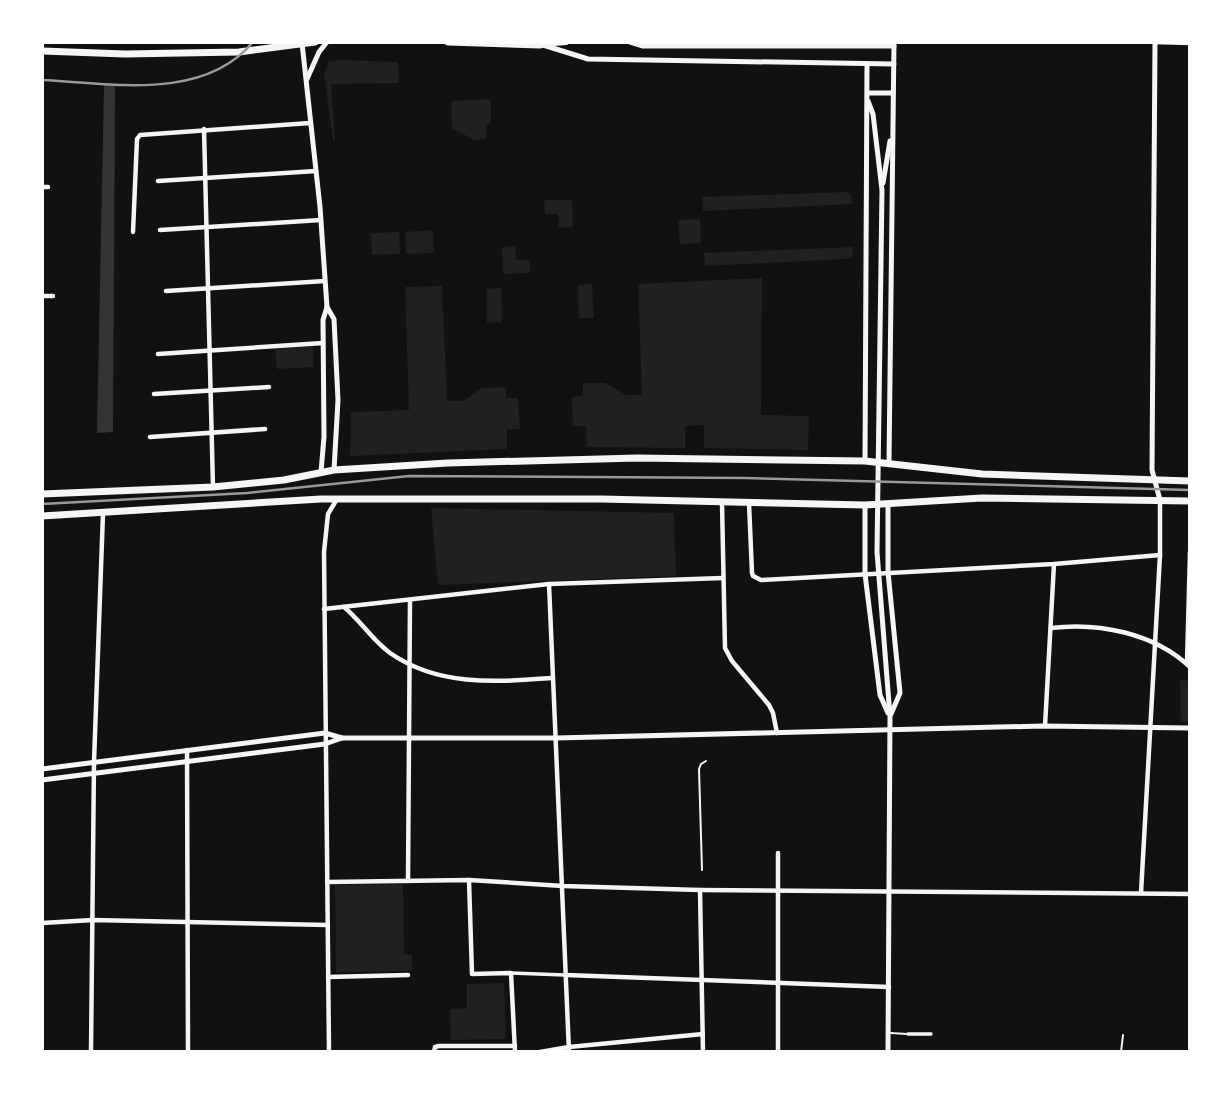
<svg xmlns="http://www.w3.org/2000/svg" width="1232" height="1094" font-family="Jost,sans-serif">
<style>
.green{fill:#202020}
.water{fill:#333}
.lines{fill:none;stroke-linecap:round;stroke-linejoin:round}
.service{stroke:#f5f5f5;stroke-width:2}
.pedestrian{stroke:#f5f5f5;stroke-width:3.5}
.minor{stroke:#f5f5f5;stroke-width:4.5}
.tertiary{stroke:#f5f5f5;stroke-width:5}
.secondary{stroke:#f5f5f5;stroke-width:6}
.primary{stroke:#f5f5f5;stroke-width:7}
.rail{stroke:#9a9a9a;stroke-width:2.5}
</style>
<rect width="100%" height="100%" fill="#111"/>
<g class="green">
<path d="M342 60 398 62 399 83 331 84 335 141H333L324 74 329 61Z"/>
<path d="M491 99V124H486V139L474 140 452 128 451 101Z"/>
<path d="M847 192 851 194 853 204 703 211 702 197Z"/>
<path d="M544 200H572L573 227 559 228 558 214H545Z"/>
<path d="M700 219 701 243 680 244 678 220Z"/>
<path d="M433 230 434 253 406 254 405 232Z"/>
<path d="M399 232 400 254 372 255 371 233Z"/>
<path d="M515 246 516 260H530V273L503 274 502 247Z"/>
<path d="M853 247 852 257 845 259 705 266 704 253Z"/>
<path d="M762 278 761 415 809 416 808 450 704 448V425L685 426V448L587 447 586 426H573L572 397 583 396V383H605L626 395H642L638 284Z"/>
<path d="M592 284 594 318H579L578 285Z"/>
<path d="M442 286 447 401H463L482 388 506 387V398H518L520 429H507V449L350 456 351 412 409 410 405 287Z"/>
<path d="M501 288 502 322 487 323 486 289Z"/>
<path d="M313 346 314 367 277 369 275 349Z"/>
<path d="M431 508 674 513 676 576 438 585Z"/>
<path d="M1180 680 1190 681V722H1181Z"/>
<path d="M403 884 404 954 412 955V971L336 972 335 885Z"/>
<path d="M504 983 506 1039 451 1040 450 1009 467 1008V984Z"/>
</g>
<path class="water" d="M104 85 115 86 113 432 97 433Z"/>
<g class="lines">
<g class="service">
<path d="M702 870 699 769 701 764 706 761"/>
<path d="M891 1033 907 1034"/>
<path d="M1121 1052 1123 1035"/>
</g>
<g class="pedestrian">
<path d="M511 973 565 975"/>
<path d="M908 1034H931"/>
</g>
<g class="minor">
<path d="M1155 42 1190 43"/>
<path d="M204 129 213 487"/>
<path d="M158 181 316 171"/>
<path d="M42 187H48"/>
<path d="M160 230 321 220"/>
<path d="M133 232 137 139 140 135 310 123"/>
<path d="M166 291 325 281"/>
<path d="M42 296H53"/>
<path d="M158 354 323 343"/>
<path d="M154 394 269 387"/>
<path d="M150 437 265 429"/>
<path d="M722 503 725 648 732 661 769 705 773 713 777 733"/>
<path d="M749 503 752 573 753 576 761 580 1054 564 1160 555"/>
<path d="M549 584 569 1052"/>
<path d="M344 607C361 621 372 640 390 653 439 687 496 682 552 678"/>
<path d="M324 609 549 584 723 578"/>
<path d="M1051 628C1098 622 1154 633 1190 667"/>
<path d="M1187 663 1190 552"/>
<path d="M1045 726 1054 564"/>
<path d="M187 750 188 1052"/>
<path d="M778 853V1052"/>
<path d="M469 880 472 974 511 973 515 1052"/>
<path d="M408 881 410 600"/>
<path d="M327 882 469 880 563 886 700 890 1190 894"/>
<path d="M700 890 703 1052"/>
<path d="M1141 893 1160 555V501"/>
<path d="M42 923 93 920 328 925"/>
<path d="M566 975 889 987"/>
<path d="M328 977 408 975"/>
<path d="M91 1052 94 762 103 513"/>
<path d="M329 1052 324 552 328 514 337 499"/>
<path d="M434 1052 435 1047 439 1046H515"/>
<path d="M540 1052 569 1047 703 1034"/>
</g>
<g class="tertiary">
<path d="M630 42 643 46H894"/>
<path d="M1155 42 1152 470 1160 500"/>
<path d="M302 43 320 207 327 307 323 320 324 437 321 472"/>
<path d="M543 45 588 59 894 64"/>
<path d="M307 79 319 52 327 42"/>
<path d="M868 93H893"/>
<path d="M868 101 873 114 882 190 877 552 890 716 888 1052"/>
<path d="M883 183 890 141"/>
<path d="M327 307 334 319 338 400 334 470"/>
<path d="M865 461 867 64"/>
<path d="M889 462 894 42"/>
<path d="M888 504V572L900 693 891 714"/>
<path d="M865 505V574L880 695 888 713"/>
<path d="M42 769 325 733 342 738H556L1043 726 1190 728"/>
<path d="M42 780 325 744 342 738"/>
</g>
<path class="secondary" d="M542 44 566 42"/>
<g class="primary">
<path d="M448 42 540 45 547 42"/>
<path d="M42 51 125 54 239 52 315 42"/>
<path d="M42 494 213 487 284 480 334 470 448 463 637 458 865 461 982 474 1190 481"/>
<path d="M42 516 321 499H601L865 505 982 498 1190 501"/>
</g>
<g class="rail">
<path d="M42 80C110 83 203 102 253 42"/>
<path d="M42 504 247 493 409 476 745 478 1190 490"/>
</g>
</g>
<rect width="1232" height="1094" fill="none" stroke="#ffffff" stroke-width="88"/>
</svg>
